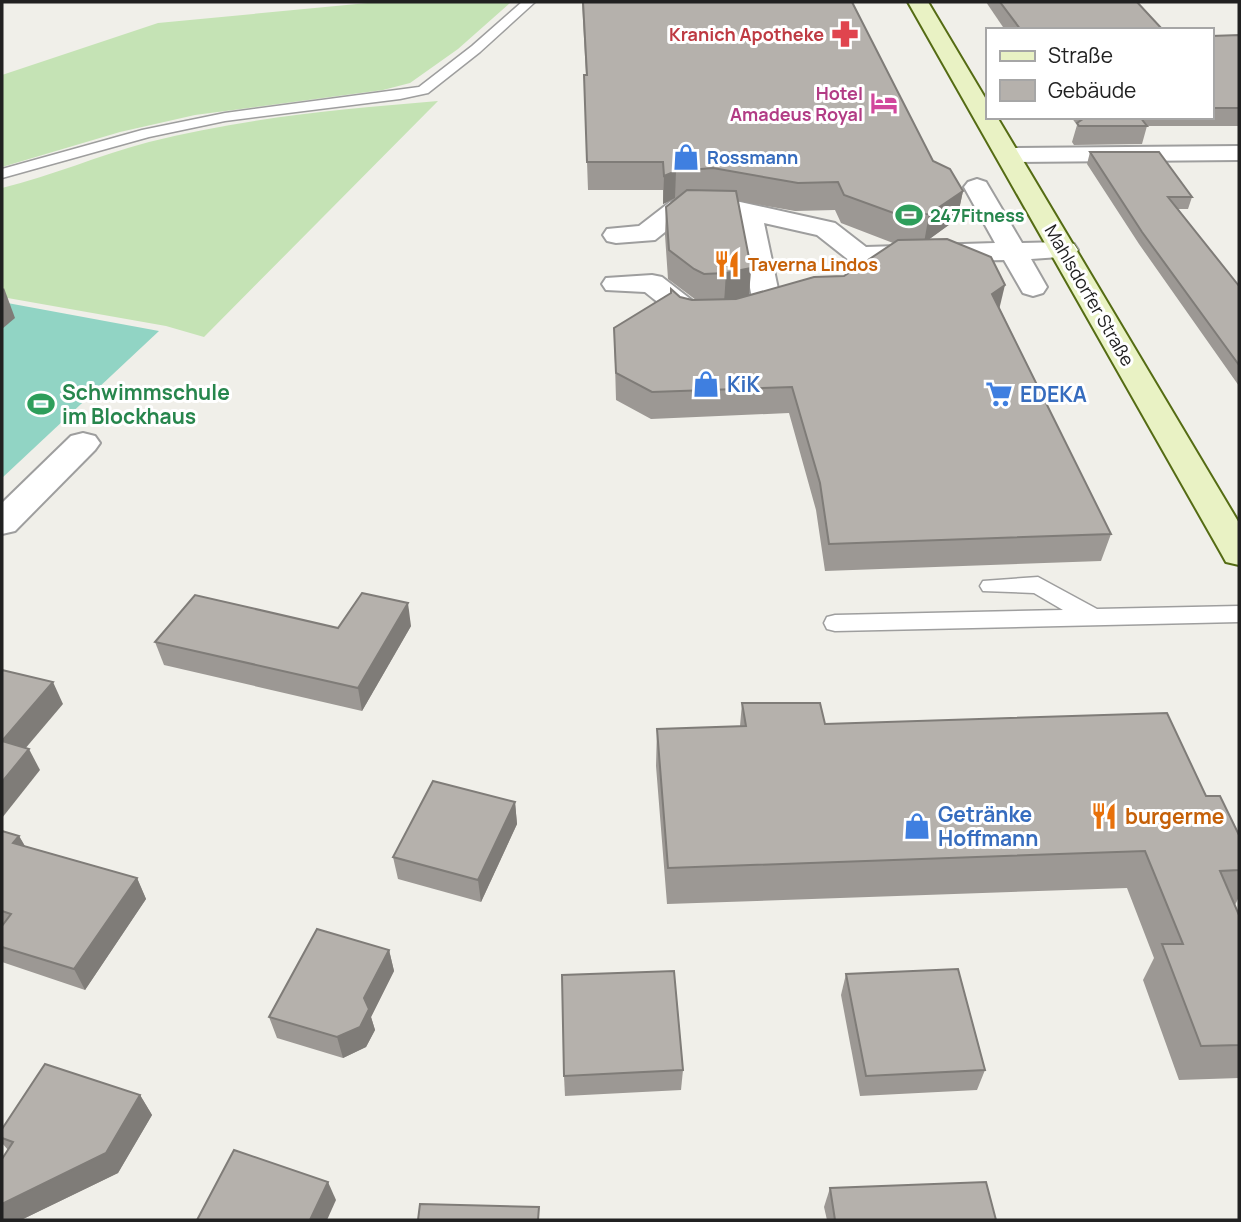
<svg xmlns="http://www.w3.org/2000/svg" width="1241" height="1222" font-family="Manrope,sans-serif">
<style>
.grass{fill:#c5e3b5}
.pitch{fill:#91d4c4}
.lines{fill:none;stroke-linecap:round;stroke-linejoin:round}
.lane-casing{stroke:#9e9e9e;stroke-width:3}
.street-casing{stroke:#9e9e9e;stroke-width:4}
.secondary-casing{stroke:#556c14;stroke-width:4}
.lane{fill:#fff;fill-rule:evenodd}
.street{fill:#fff;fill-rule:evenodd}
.secondary{fill:#e9f2c4;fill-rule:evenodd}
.wall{fill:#9c9894;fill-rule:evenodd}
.shaded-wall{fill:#7f7c78}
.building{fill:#b5b1ac;stroke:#7f7c78;stroke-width:2}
.labels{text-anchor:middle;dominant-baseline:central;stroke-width:6;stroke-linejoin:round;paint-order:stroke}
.far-health-label{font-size:18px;font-weight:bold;fill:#be3a42;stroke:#fff;text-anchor:end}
.far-hotel-label{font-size:18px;font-weight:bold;fill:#b23c85;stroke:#fff;text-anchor:end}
.far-shop-label{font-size:18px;font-weight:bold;fill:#366cbe;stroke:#fff;text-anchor:start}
.far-leisure-label{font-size:18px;font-weight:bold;fill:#27864d;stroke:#fff;text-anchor:start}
.far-food-label{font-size:18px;font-weight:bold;fill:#c56008;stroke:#fff;text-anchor:start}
.far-street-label{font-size:18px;fill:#212121;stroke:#fff}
.shop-label{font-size:21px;font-weight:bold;fill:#366cbe;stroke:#fff;text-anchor:start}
.leisure-label{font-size:21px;font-weight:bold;fill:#27864d;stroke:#fff;text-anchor:start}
.food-label{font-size:21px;font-weight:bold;fill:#c56008;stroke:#fff;text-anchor:start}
</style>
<rect width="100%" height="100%" fill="#f0efe9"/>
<g class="grass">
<path d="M378 2H511L458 49 410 83 383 90 195 115 120 132 2 167V75L158 23Z"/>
<path d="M438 101 204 337 166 326 2 297V188C52 176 99 155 149 142 243 118 342 109 438 101Z"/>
</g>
<path class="pitch" d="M2 302 159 331 2 478Z"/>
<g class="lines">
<defs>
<g id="lane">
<path d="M522 2H535L480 52 428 93 400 99 225 121 149 137 2 178V169L142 130 225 113 419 87 472 46Z"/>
<path d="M1038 577 1097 609 1239 606V622L835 631 827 629 824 623 827 617 835 615 1063 610 1034 593 983 591 980 586 983 581Z"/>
</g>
<g id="street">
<path d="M1239 146V160L1009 162 1000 160 997 155 1000 150 1009 148Z"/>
<path d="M977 179 986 182 1022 243 1064 242 1074 244 1078 250 1074 256 1031 259 1047 287 1043 293 1033 296 1023 293 1004 260 860 263 850 261 817 235 764 223 781 303 777 309 767 312 757 309 753 303 736 217 685 216 655 240 616 243 607 241 603 235 607 229 639 226 670 202 679 200H731L835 223 866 247 995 243 964 187 968 182Z"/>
<path d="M652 275 662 277 698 305 721 308 726 314 721 320C685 329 672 313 645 292L606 290 602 284 606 278Z"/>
<path d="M83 433 95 436 100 443 95 450 15 531 2 534V503L71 436Z"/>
</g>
<path id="secondary" d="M908 2H928L987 101V117H997L1239 523V565L1226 562 1221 553Z"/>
</defs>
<use href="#lane" class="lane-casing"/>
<use href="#street" class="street-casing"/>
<use href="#secondary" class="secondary-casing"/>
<use href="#lane" class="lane"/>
<use href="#street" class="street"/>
<use href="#secondary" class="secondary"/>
</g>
<g class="wall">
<path d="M582 2H852L933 161 963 191 957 219 928 240 1000 309 1111 534 1101 561 825 571 816 510 789 413 651 419 616 400 614 328 680 297 696 300 668 279 665 235 666 207 677 198 663 204V190H588L584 75H586ZM738 201 795 211 835 210 841 223 893 243 844 276 749 295 751 268Z"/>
<path d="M986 2H1137L1163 30H1005Z"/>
<path d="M1239 35V126H1147L1142 144 1074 145 1072 142 1077 125 1071 117H1211V36Z"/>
<path d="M1090 152 1192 197 1188 209H1178L1239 286V386L1139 244 1087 164Z"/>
<path d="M411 626 362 711 164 665 155 642 338 628Z"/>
<path d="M742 703 825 724 1206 796 1239 835V897L1235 905 1239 915V1078L1179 1080 1143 980 1154 958 1127 888 667 904 656 766 657 729 740 726Z"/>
<path d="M515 802 517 824 481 902 398 879 393 857Z"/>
<path d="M2 831 19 836 25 846 137 878 146 899 85 990 2 962Z"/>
<path d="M389 950 394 971 371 1017 375 1030 366 1047 343 1058 277 1038 269 1017Z"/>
<path d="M846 974 985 1070 977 1090 860 1096 841 995Z"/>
<path d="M683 1070 681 1090 565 1096 564 1076Z"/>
<path d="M140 1095 152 1115 118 1173 21 1220H2L8 1150 2 1143V1129Z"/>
<path d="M830 1188 996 1220H827L824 1207Z"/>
</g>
<g class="shaded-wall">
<path d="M676 171 675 198 663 204 664 176Z"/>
<path d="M963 191 957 219 924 243 929 214Z"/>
<path d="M751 268 749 297 724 303 726 273Z"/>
<path d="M1005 285 999 310 992 294Z"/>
<path d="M4 288 15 318 2 329V290Z"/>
<path d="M408 603 411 626 362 711 358 688Z"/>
<path d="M53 682 63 704 13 763 2 741Z"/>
<path d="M29 749 40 770 2 818V782Z"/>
<path d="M515 802 517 824 481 902 478 880Z"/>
<path d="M19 836 31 857 13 843Z"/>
<path d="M137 878 146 899 85 990 74 969Z"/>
<path d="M389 950 394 971 371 1017 375 1030 366 1047 343 1058 337 1037Z"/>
<path d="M140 1095 152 1115 118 1173 21 1220H2V1204Z"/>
<path d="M328 1182 336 1200 327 1220H310Z"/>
</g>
<g class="building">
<path d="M583 2H852L933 161 950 169 963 191 929 214 899 215 844 195 838 182 798 183 713 168 676 171 664 176 663 162H587L584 75H587Z"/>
<path d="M1000 2H1137L1163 30H1021Z"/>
<path d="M1239 35V108H1211V36Z"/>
<path d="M1086 117H1140L1147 126H1079L1077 123Z"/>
<path d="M1090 152H1159L1192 197H1168L1239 286V365L1142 232Z"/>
<path d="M687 190 736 191 751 268 726 273 704 274 694 269 669 250 666 207Z"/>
<path d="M947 239 991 257 1005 285 992 294 1111 534 829 544 820 483 792 387 652 392 616 373 614 328 671 293V289L680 297 692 300 736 299 814 277 844 276 898 240Z"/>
<path d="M362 593 408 603 358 688 155 642 195 595 338 628Z"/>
<path d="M2 670 53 682 2 741 29 749 2 782Z"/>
<path d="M742 703H820L825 724 1167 713 1206 796H1220L1239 835V870L1220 871 1239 915V1045L1201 1046 1162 944H1183L1145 851 668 868 657 729 746 726Z"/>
<path d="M433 781 515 802 478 880 393 857Z"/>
<path d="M2 831 19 836 13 843 137 878 74 969 2 947V926L11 914 2 911Z"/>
<path d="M317 929 389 950 364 998 369 1009 360 1027 337 1037 269 1017Z"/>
<path d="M958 969 985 1070 866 1076 846 974Z"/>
<path d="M674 971 683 1070 564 1076 562 975Z"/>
<path d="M45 1064 140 1095 106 1153 2 1204V1159L13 1142 2 1138V1129Z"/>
<path d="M234 1150 328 1182 310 1220H197Z"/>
<path d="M986 1182 996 1220H835L830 1188Z"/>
<path d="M420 1204 539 1207 538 1220H418Z"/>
</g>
<defs>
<symbol id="pharmacy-bare" viewBox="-9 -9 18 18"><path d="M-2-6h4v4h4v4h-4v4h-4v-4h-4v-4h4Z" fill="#e0444e" stroke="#fff" stroke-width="2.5" paint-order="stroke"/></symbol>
<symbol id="hotel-bare" viewBox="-9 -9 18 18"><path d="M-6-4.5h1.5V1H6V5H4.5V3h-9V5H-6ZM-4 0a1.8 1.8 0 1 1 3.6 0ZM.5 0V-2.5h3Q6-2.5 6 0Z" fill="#d1479c" stroke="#fff" stroke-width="2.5" paint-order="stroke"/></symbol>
<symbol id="shop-bare" viewBox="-9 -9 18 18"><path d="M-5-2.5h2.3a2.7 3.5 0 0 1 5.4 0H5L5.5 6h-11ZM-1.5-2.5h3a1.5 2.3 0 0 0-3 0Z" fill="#3f7fe0" stroke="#fff" stroke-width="2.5" paint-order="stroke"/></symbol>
<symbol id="stadium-bare" viewBox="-9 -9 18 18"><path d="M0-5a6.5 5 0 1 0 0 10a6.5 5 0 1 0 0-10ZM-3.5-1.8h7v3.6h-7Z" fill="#2e9e5b" stroke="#fff" stroke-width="2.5" paint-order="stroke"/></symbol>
<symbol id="restaurant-bare" viewBox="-9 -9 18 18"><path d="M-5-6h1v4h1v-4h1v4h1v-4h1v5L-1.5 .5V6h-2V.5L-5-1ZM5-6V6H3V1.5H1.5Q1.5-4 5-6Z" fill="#e8710a" stroke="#fff" stroke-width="2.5" paint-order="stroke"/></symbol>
<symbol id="supermarket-bare" viewBox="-9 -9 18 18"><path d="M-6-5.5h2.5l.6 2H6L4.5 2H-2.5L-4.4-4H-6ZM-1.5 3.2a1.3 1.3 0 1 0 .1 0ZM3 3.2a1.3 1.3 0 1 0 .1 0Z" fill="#3f7fe0" stroke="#fff" stroke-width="2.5" paint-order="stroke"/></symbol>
</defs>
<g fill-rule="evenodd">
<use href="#pharmacy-bare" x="826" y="15" width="38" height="38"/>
<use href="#hotel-bare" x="865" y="84" width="38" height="38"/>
<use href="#shop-bare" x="667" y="138" width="38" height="38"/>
<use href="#stadium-bare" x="890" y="196" width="38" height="38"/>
<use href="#restaurant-bare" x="708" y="245" width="38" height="38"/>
<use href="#shop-bare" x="687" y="365" width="38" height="38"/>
<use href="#supermarket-bare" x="980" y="375" width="38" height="38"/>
<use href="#stadium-bare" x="22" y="385" width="38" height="38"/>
<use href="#restaurant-bare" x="1085" y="797" width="38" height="38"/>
<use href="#shop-bare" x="898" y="807" width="38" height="38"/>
</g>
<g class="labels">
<g class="far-health-label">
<text x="824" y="34">Kranich Apotheke</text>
</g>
<g class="far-hotel-label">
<text x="863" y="93">Hotel<tspan x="863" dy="21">Amadeus Royal</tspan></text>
</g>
<g class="far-shop-label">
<text x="707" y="157">Rossmann</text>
</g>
<g class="far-leisure-label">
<text x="930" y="215">247Fitness</text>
</g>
<g class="far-food-label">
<text x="748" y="264">Taverna Lindos</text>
</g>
<g class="far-street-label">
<text transform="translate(1090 295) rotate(60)">Mahlsdorfer Straße</text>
</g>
<g class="shop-label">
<text x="727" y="384">KiK</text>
<text x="1020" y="394">EDEKA</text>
<text x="938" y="814">Getränke<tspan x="938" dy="24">Hoffmann</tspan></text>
</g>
<g class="leisure-label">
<text x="62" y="392">Schwimmschule<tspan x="62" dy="24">im Blockhaus</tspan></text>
</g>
<g class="food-label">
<text x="1125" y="816">burgerme</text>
</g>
</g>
<rect width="1241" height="1222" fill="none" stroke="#212121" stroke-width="7"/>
<rect x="986" y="28" width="228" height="91" fill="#ffffff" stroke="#a6a6a6" stroke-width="2"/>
<rect x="1000" y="51" width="35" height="10" fill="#e9f2c4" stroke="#a6a6a6" stroke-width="2"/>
<text x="1048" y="63" font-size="21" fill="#212121">Straße</text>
<rect x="1000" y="80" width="35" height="21" fill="#b5b1ac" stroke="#a6a6a6" stroke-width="2"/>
<text x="1048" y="98" font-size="21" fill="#212121">Gebäude</text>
</svg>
